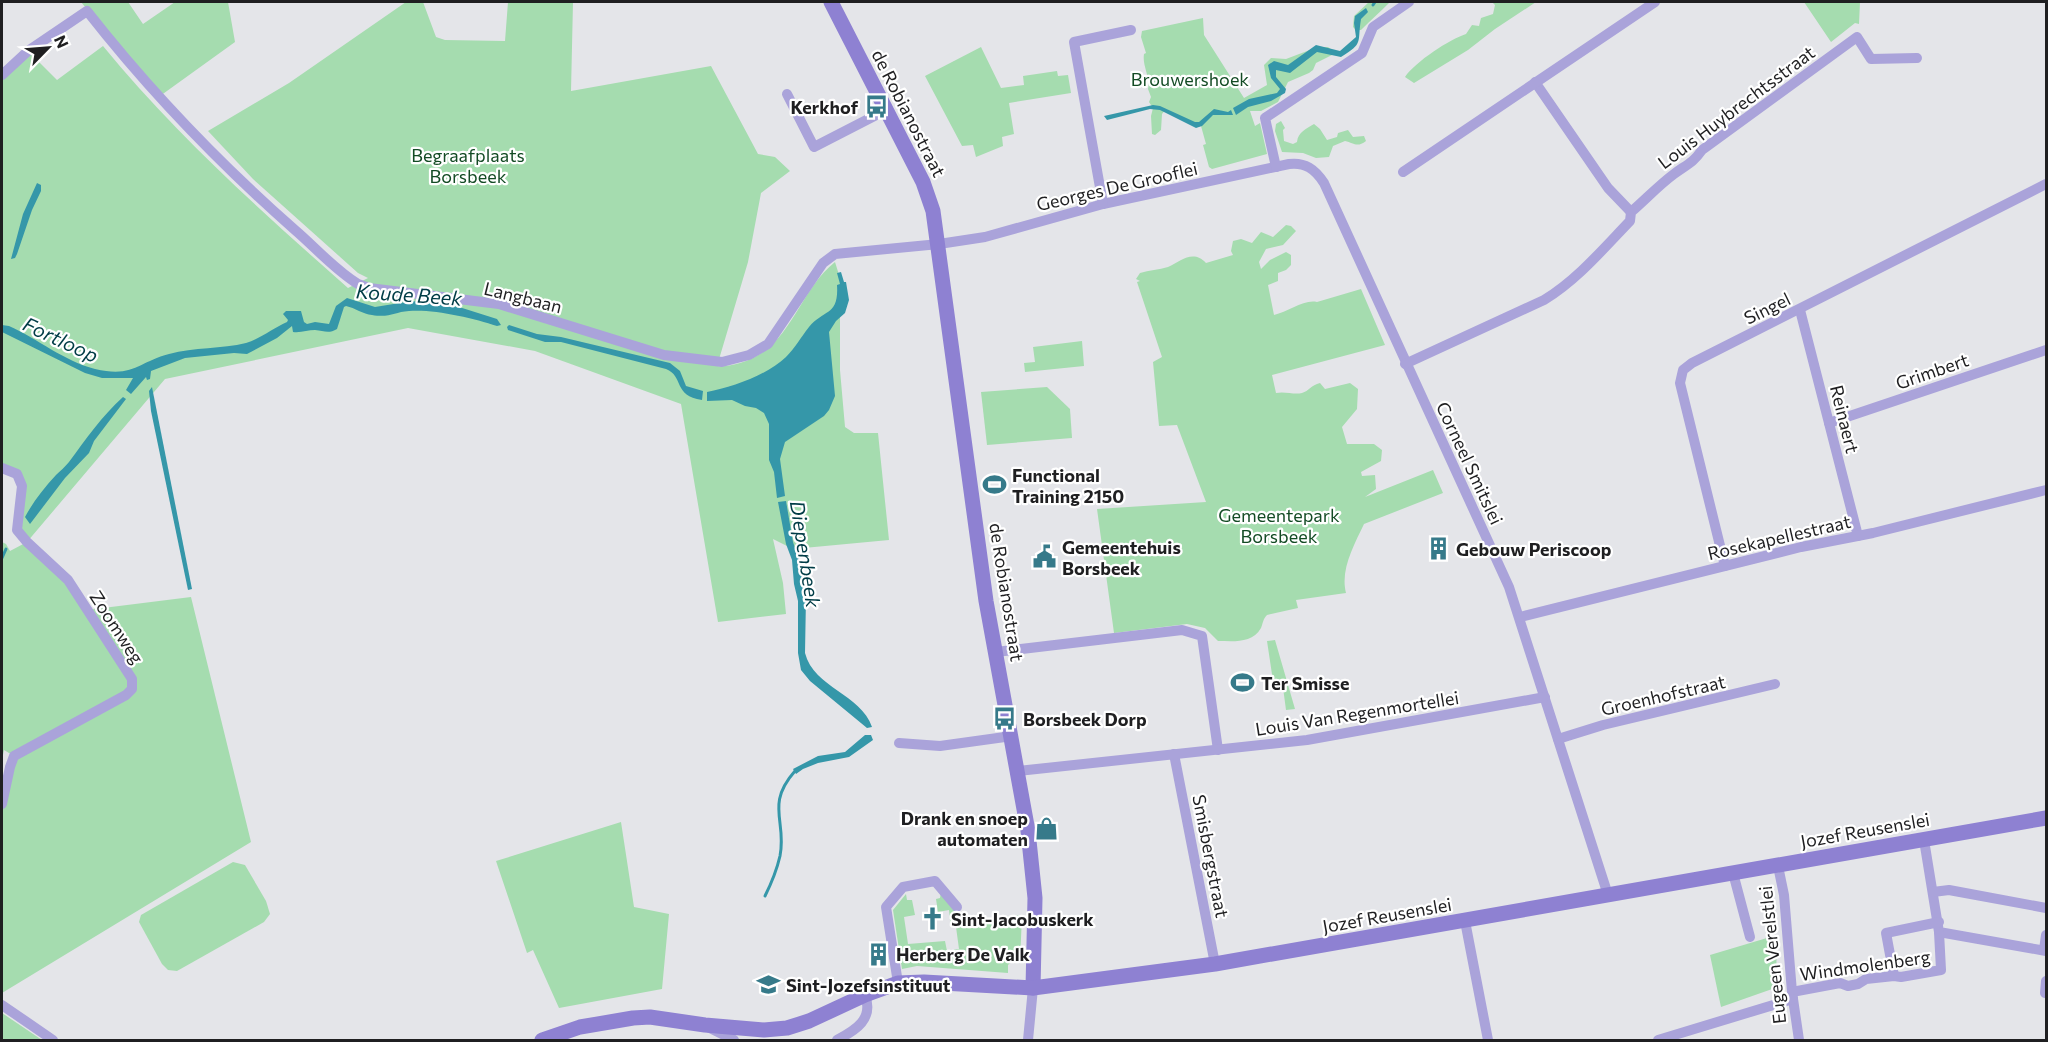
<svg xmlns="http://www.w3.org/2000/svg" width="2048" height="1042" font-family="Commissioner,sans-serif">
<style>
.green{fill:#a5dcaf}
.water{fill:#3597a9}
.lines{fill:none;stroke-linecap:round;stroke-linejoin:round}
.stream{stroke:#3597a9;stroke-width:3}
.street{stroke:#aaa3da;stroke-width:10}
.secondary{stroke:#8e81d2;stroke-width:15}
.labels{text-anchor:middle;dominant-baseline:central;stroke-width:4.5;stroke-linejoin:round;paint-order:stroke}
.park-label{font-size:18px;fill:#134b24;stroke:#fff}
.poi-label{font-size:18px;font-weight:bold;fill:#1f1f21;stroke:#fff;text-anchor:start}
.street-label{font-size:18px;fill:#1f1f21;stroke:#fff}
.water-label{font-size:20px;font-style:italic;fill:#003c46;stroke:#fff}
</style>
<rect width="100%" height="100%" fill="#e4e5e9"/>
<g class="green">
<path d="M81 2H128L143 24 175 2H228L235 42 160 96Z"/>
<path d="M406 2H423L436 37 445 40 505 41 508 2H573L571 91 711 66 758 154 775 157 790 171 761 193 748 262 717 366C725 367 732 365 740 363 792 348 797 292 835 262L840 278V370L845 427 854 433H878L889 540 793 549 773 539 783 583 786 614 718 622 681 404 535 351 408 328 165 379 27 542 68 580 87 610 191 597 251 842 2 993V804L14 756 4 750 2 760V542L6 544 10 551 27 542 17 530 22 485 2 468V75L28 51 57 80 103 46C176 135 262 212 348 288L368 278 358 273 253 179 208 131 289 83Z"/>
<path d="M1369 2H1390C1380 12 1371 20 1361 30H1356L1353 27 1354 16Z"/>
<path d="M1492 2H1536L1495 29 1468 50 1414 83 1405 77C1415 62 1450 39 1466 34L1472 25 1479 26 1481 18 1493 14 1495 5Z"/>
<path d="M1804 2H1860L1859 24 1855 23 1831 42Z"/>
<path d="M1203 18 1204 35 1244 98 1267 85 1264 65 1271 58 1286 59 1315 48 1328 47 1332 50V55L1316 63 1313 70 1309 73 1288 82 1278 102 1261 111H1250L1255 126 1260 123 1267 154 1212 169 1209 167 1203 145 1206 144 1201 126 1195 127 1166 109 1162 114 1161 130 1155 135 1152 134 1151 116 1153 108 1149 102 1151 97 1148 89C1151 78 1142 66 1144 54L1146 53 1141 37 1142 31Z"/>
<path d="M981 47 1001 88 1024 85 1023 76 1057 71 1058 76 1068 75 1071 93 1009 103 1014 134 1002 137 1003 146 976 157 973 145 962 146 925 76Z"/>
<path d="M1281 121 1285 128 1283 130 1284 141 1293 144 1297 142C1298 132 1306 129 1314 124L1320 129 1327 140 1337 137 1338 133 1348 130 1353 137 1364 136 1366 141C1357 148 1354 143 1345 141L1333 146 1329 157 1316 158 1303 153 1282 152 1275 131 1276 124Z"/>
<path d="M1286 225 1291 226 1296 231 1283 245 1266 249 1259 262 1261 269 1270 260 1286 252 1291 255V265L1286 270 1278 273V281L1268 285 1274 315C1288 312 1304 299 1317 302L1361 289 1385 345 1272 375 1276 393C1285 391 1294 395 1302 393 1309 391 1311 385 1320 383L1325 389 1350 383 1358 389 1357 409 1342 427 1347 444H1374L1382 450 1381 461 1361 472 1362 476 1375 475 1376 489 1365 497 1433 470 1443 493 1364 524C1354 545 1340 570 1346 593L1296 600 1298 608 1267 615C1263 619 1263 623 1261 628 1252 644 1233 641 1218 641L1205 628 1187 624 1114 633 1097 509 1206 502 1177 425 1159 426 1153 362 1162 357 1137 282 1140 281 1136 279 1140 273C1149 270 1159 270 1168 267 1181 261 1193 249 1206 263L1233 255 1231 251 1233 241 1241 239 1252 243 1261 232 1273 237Z"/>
<path d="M1082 341 1084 366 1025 372 1024 363 1035 362 1033 347Z"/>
<path d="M1047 387 1070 409 1072 438 987 445 981 392Z"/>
<path d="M1275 640 1295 709 1286 710 1282 680 1273 681 1267 641Z"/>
<path d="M621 822 634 907 669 914 662 989 559 1008 533 950 527 953 496 861Z"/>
<path d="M233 862 245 865 266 901 270 914 264 922 177 971 168 970 162 964 139 922 141 915Z"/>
<path d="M941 892 967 921 1022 915 1020 962H1011L1008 965V973L917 966 902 969 893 910 906 894 907 900H912L915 915 904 917 908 944 945 941 947 951 959 949 956 927H951L949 910 938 912 936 899 940 898Z"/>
<path d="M1777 935 1776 983 1775 988 1721 1007 1710 955Z"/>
<path d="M2 1013 42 1040H2Z"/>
</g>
<g class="water">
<path d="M1366 8 1368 12 1361 19C1357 43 1364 43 1341 57L1317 52 1290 73 1276 70V77L1286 89 1285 93 1271 101 1248 107 1236 115 1233 108 1249 99 1277 93 1280 89 1271 78 1268 65 1274 61 1288 65 1316 45 1340 51 1356 37 1354 23 1355 16Z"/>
<path d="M1153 105 1160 106 1195 122H1199L1214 109 1228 112 1231 110 1233 115H1213L1202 126 1196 128 1160 110 1150 109 1107 120 1104 116Z"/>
<path d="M37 183 41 185V191L32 210 17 254 15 258 11 259 23 214Z"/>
<path d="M841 272 844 282H846L849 300 845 313 836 321 829 332 835 396 829 410 824 416 785 442 780 459 785 496 777 498 774 472 769 460V424L764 413 756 408 745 406 732 400 707 401V392C733 387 767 375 786 357 795 348 801 337 809 327 824 309 839 316 837 285L840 284 837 273Z"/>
<path d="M347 298 375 307 412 301 459 307 497 319 501 325 497 326C473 318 434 309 409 311 394 312 390 318 372 315 363 314 355 308 346 306L344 307 337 329C329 334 324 331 315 330 308 330 301 333 293 332L292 326 277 338 247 354 234 353 185 358 151 371 150 379 147 380 146 377 131 394 126 390 133 378H102L85 373 2 332V325L9 326C38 339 64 361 95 369 134 378 138 362 169 354 194 347 222 349 246 343 262 338 273 328 287 322L288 320 283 314 286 311H301L304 322 307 324 315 322 329 324 336 306Z"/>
<path d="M509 325 537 334 561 337 670 363 680 371 686 386 703 391 702 400C673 396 684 376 666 369L561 342H545L508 330 507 327Z"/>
<path d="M152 387 192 589 188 590 151 411 149 391Z"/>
<path d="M123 397 126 399 94 441 89 453 65 478 30 524 25 517C33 502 44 488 56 475 60 471 65 467 69 462 86 439 102 416 123 397Z"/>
<path d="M786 501 793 542 799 560 806 597 805 653C814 688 861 694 872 727L867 728 810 681 801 670 798 653V601L794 584 792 560 786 544 778 502Z"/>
<path d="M865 735H871L873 740 849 757 818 763 803 769 796 774 793 769 818 756 845 752Z"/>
</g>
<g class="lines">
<g class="stream">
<path d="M1373 5 1375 2"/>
<path d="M2 558 6 549"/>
<path d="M765 896C771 884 777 869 780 856 787 821 765 805 795 771"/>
</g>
<g class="street">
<path d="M2 75 28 51 87 11C149 90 220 164 295 230 316 248 335 270 358 284L369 288 499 304 664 355 722 362 749 355 768 344 823 263 835 254 939 244 985 237 1103 204 1289 164C1305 162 1315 169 1324 183L1509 587 1608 895"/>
<path d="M1535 82 1608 188 1631 212"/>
<path d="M787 94 814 147 886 110"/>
<path d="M1276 167 1265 118 1362 53 1373 27 1409 2"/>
<path d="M1403 172 1655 2"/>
<path d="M1103 204 1074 42 1131 30"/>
<path d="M1800 310 1858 536"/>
<path d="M1405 364 1544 300C1577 280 1603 249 1630 221L1631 212C1645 200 1659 185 1674 174 1686 165 1693 163 1702 150L1857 37 1871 59 1917 58"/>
<path d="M1829 423 2046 350"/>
<path d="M2 468 17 474 22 486 17 530 27 542 68 580 132 679V689L126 695 14 756 10 767 2 804"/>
<path d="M1725 566 1680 383 1683 370 1692 363 2046 184"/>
<path d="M1520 617 1801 547 1873 533 2046 490"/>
<path d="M996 652 1182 630 1202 636 1218 750"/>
<path d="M1558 739 1603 725 1775 684"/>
<path d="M899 743 940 746 1012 736"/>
<path d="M1174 754 1215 964"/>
<path d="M1018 771 1307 740 1545 697"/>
<path d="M1924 840 1939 932 2046 951"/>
<path d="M1778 866 1784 895 1792 992 1799 1040"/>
<path d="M1733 873 1750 937"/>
<path d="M1933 892 1949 890 2046 908"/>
<path d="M1465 921 1488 1040"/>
<path d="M2044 950 2046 935"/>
<path d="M1894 976 1886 933 1939 922"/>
<path d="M898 983 886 907 903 887 935 881 957 907"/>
<path d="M1792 992 1840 983 1848 986 1858 984 1866 979 1894 976 1901 977 1941 970 1939 932"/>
<path d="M2045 993 2046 981"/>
<path d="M2 1005 53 1040"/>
<path d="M708 1027 734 1040"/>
<path d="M837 1040C856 1030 874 1019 865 995"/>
<path d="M1028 1040 1033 988"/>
<path d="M1658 1040 1793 999"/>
</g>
<g class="secondary">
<path d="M831 2 923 182 933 211 986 601 1028 831 1035 898 1033 988"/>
<path d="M542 1040 580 1027 633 1018 650 1017 705 1025 764 1030 787 1028 809 1021 865 995 898 983 924 982 1033 988 1215 964 2046 818"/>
</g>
</g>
<defs>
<symbol id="bus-bare" viewBox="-9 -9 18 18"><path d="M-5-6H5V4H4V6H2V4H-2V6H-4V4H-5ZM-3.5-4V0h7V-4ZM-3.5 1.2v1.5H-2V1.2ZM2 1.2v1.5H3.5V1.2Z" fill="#367a8a" stroke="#fff" stroke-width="2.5" paint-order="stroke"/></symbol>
<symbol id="stadium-bare" viewBox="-9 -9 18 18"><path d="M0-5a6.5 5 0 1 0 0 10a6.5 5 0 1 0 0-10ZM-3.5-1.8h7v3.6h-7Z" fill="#367a8a" stroke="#fff" stroke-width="2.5" paint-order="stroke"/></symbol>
<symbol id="building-bare" viewBox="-9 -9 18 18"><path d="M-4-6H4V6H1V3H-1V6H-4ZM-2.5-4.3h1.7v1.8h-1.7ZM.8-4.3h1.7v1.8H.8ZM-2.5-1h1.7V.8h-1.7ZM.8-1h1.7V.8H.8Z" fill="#367a8a" stroke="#fff" stroke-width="2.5" paint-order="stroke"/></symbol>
<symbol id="civic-bare" viewBox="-9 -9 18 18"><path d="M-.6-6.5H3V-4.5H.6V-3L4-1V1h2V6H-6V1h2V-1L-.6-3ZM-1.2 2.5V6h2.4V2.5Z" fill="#367a8a" stroke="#fff" stroke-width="2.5" paint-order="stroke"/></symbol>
<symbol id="shop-bare" viewBox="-9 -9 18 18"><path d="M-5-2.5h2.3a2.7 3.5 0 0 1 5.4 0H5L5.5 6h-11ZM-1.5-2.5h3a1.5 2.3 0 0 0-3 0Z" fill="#367a8a" stroke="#fff" stroke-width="2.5" paint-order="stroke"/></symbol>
<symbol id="church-bare" viewBox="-9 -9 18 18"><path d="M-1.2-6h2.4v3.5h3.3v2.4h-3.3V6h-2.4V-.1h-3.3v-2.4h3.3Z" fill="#367a8a" stroke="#fff" stroke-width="2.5" paint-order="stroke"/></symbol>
<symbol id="school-bare" viewBox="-9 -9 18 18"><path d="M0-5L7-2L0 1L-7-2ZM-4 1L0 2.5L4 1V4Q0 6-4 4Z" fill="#367a8a" stroke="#fff" stroke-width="2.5" paint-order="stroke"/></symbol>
</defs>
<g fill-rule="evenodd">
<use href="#bus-bare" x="860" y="90" width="33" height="33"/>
<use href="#stadium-bare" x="978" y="468" width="33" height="33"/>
<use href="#building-bare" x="1422" y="532" width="33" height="33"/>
<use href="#civic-bare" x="1028" y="540" width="33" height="33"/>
<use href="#stadium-bare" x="1226" y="666" width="33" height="33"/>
<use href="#bus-bare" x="988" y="702" width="33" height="33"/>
<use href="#shop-bare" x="1030" y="812" width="33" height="33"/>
<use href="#church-bare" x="916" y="902" width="33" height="33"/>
<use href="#building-bare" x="862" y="938" width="33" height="33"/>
<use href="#school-bare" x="752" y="968" width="33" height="33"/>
</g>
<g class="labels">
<g class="park-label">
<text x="1190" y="79">Brouwershoek</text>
<text x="468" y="155">Begraafplaats<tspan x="468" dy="21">Borsbeek</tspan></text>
<text x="1279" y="515">Gemeentepark<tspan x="1279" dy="21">Borsbeek</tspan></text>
</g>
<g class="poi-label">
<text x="858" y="107" text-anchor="end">Kerkhof</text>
<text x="1012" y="475">Functional<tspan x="1012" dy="21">Training 2150</tspan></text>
<text x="1062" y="547">Gemeentehuis<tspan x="1062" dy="21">Borsbeek</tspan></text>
<text x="1456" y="549">Gebouw Periscoop</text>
<text x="1261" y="683">Ter Smisse</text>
<text x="1023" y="719">Borsbeek Dorp</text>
<text x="1028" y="818" text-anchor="end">Drank en snoep<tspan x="1028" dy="21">automaten</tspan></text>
<text x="951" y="919">Sint-Jacobuskerk</text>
<text x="896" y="954">Herberg De Valk</text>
<text x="786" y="985">Sint-Jozefsinstituut</text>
</g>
<g class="street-label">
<text transform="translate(1736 107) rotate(-37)">Louis Huybrechtsstraat</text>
<text transform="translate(909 113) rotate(63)">de Robianostraat</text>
<text transform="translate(1117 186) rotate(-13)">Georges De Grooflei</text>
<text transform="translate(523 297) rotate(14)">Langbaan</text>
<text transform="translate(1767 308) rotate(-26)">Singel</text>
<text transform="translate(1932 371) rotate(-19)">Grimbert</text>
<text transform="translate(1845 419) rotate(76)">Reinaert</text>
<text transform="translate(1470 463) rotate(65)">Corneel Smitslei</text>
<text transform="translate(1779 537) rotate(-13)">Rosekapellestraat</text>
<text transform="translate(1007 592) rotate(81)">de Robianostraat</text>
<text transform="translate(117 627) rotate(57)">Zoomweg</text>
<text transform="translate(1663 695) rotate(-13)">Groenhofstraat</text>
<text transform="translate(1357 713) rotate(-9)">Louis Van Regenmortellei</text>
<text transform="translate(1865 830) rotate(-10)">Jozef Reusenslei</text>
<text transform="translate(1211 856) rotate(79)">Smisbergstraat</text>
<text transform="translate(1387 915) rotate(-10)">Jozef Reusenslei</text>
<text transform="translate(1772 955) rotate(-96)">Eugeen Verelstlei</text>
<text transform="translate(1865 965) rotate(-8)">Windmolenberg</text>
</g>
<g class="water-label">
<text transform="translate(409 294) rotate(4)">Koude Beek</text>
<text transform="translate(61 339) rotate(25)">Fortloop</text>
<text transform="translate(806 554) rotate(81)">Diepenbeek</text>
</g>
</g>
<rect width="2048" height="1042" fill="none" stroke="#1f1f21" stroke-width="6"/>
<g transform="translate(48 48) rotate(65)" stroke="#ffffff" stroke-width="4.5" paint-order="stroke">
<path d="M0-4.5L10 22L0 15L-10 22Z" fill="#1f1f21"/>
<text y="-9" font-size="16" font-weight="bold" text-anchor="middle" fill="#1f1f21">N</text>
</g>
</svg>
